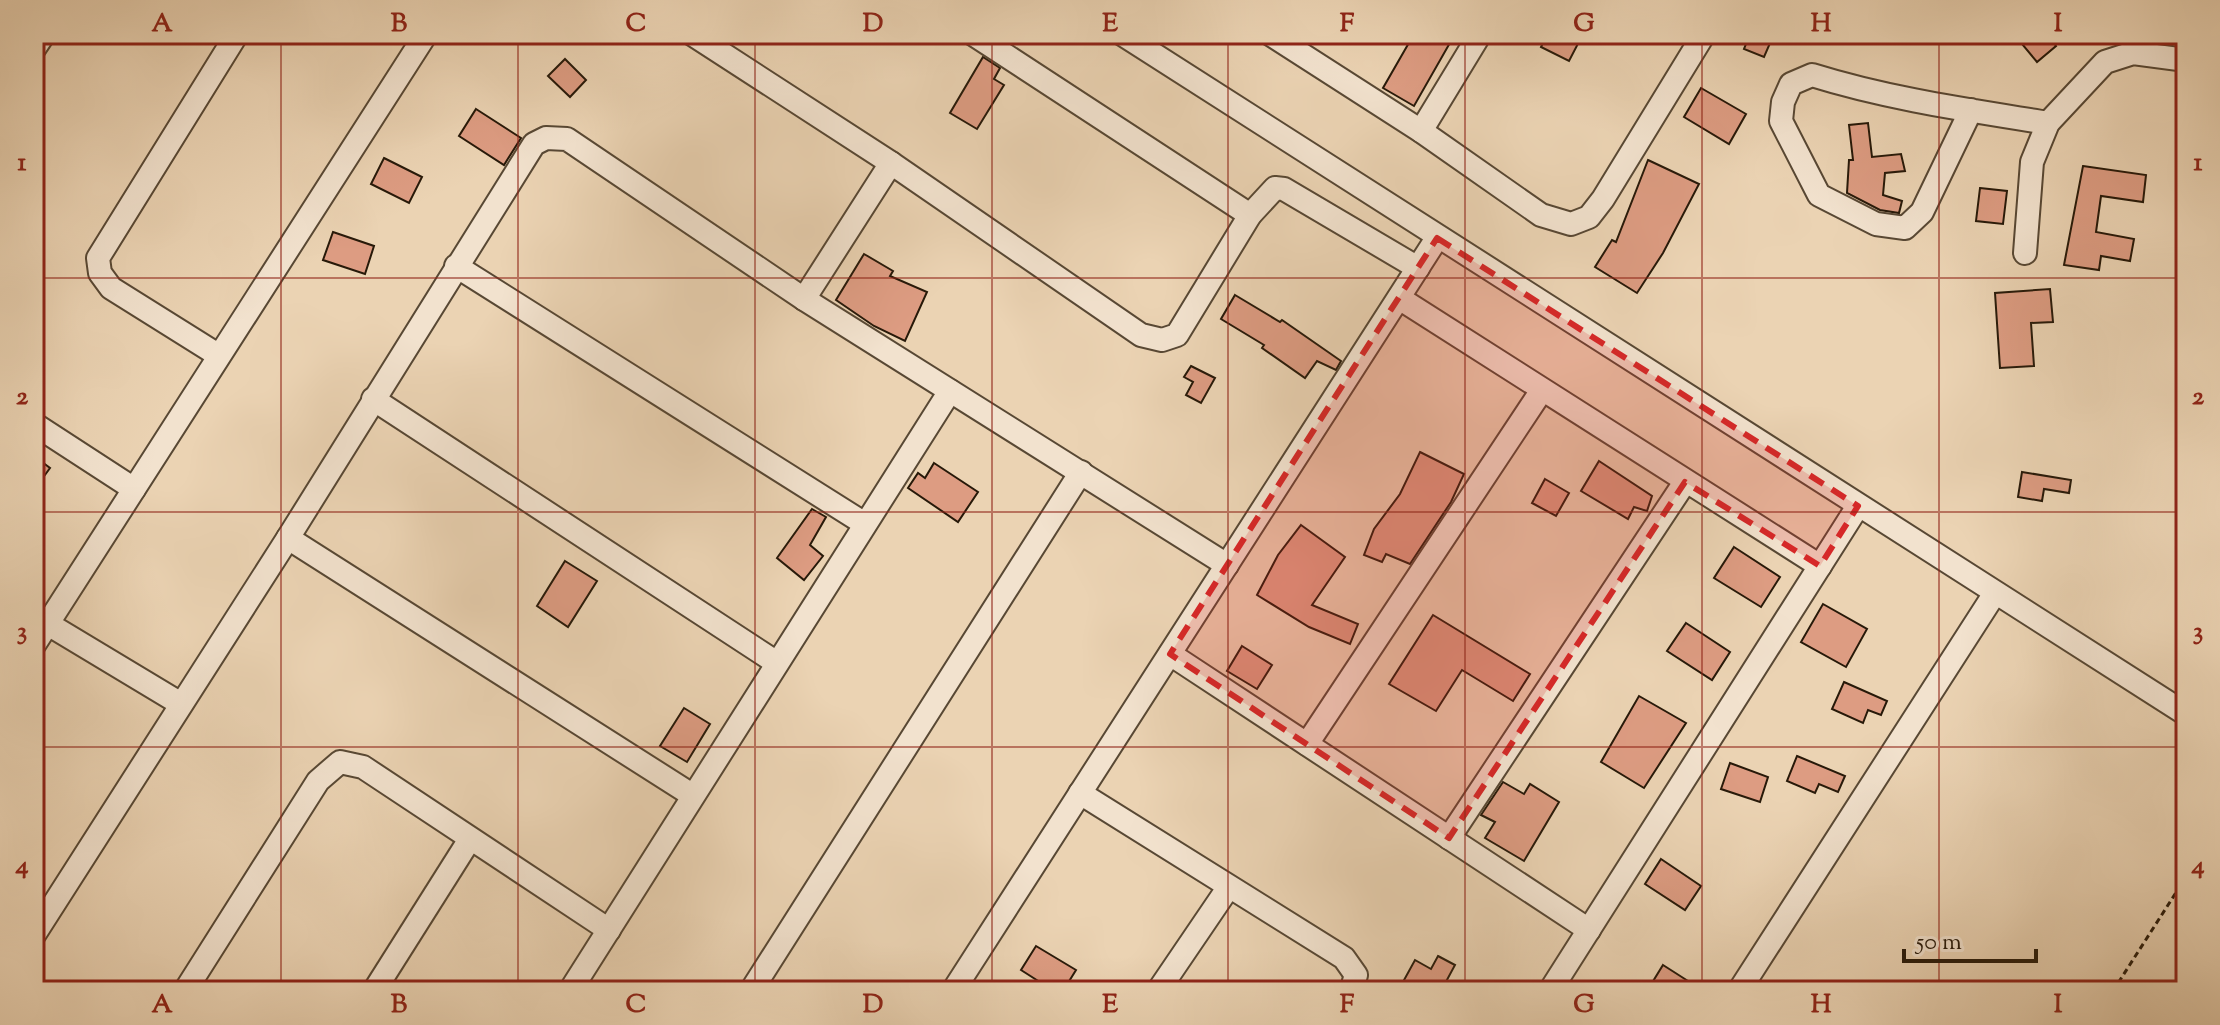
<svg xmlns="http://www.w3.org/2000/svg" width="2220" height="1025" font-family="'Sorts Mill Goudy',serif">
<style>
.building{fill:#dd9c82;stroke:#271909;stroke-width:2}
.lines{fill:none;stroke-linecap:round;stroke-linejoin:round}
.minor-casing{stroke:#584834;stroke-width:26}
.path{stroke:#271909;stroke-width:3;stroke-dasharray:6 4;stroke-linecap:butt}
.minor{stroke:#f2e2ce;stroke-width:22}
.marked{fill:#d62828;fill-opacity:0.2;stroke:#d62828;stroke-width:6;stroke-dasharray:16 10;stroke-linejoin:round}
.grid{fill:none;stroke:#8f2418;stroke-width:2;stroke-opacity:0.55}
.neatline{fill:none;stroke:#8f2418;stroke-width:3}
.grid-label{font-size:26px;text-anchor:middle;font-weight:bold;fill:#8f2418}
</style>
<rect width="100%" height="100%" fill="#ebd3b3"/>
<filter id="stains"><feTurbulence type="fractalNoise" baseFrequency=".0025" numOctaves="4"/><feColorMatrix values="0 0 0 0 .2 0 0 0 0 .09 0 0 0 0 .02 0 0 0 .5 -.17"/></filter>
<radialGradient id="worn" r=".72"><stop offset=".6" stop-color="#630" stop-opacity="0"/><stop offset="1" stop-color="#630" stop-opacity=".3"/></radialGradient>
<g class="building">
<path d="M1414 34H1455L1414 106 1383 88Z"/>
<path d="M1547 34H1583L1569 61 1541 47Z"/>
<path d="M1750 34H1774L1764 57 1744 49Z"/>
<path d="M2035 34H2047L2056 46 2037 62 2022 44Z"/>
<path d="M983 57 1000 68 994 79 1004 85 977 129 950 113Z"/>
<path d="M565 59 586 80 570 97 548 76Z"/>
<path d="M1701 88 1746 114 1729 144 1684 117Z"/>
<path d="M476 109 521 138 504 165 459 136Z"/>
<path d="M1868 123 1872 157 1901 154 1905 171 1885 173 1883 195 1902 201 1899 213 1880 210 1847 193 1849 160H1853L1849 125Z"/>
<path d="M384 158 422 177 409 203 371 184Z"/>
<path d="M1648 160 1699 184 1663 253 1637 293 1595 267 1612 240 1616 242Z"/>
<path d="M2083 166 2146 175 2143 202 2101 196 2096 232 2134 239 2130 261 2101 256 2099 270 2064 265Z"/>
<path d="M1980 188 2007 191 2003 224 1976 221Z"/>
<path d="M333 232 374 246 365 274 323 260Z"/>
<path d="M864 254 893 271 890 276 927 292 905 341 874 326 836 300Z"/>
<path d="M2050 289 2053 322 2031 323 2034 366 2000 368 1995 293Z"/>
<path d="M1235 295 1280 322 1282 320 1341 361 1336 370 1317 361 1305 378 1262 348 1264 345 1221 319Z"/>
<path d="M1191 366 1215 378 1201 403 1186 395 1193 382 1184 377Z"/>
<path d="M1420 452 1464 474 1451 502 1410 564 1386 554 1382 562 1364 555 1374 529 1400 494Z"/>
<path d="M34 456 50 468 34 490Z"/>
<path d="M1599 461 1652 496 1647 511 1634 507 1628 519 1581 491Z"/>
<path d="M934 463 978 492 958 522 908 488 918 473 925 478Z"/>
<path d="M2022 472 2071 480 2069 493 2044 489 2042 501 2018 497Z"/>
<path d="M1545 479 1569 493 1556 516 1532 503Z"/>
<path d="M812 509 826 517 810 545 823 556 804 580 777 558Z"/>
<path d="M1301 525 1345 557 1312 605 1358 624 1350 644 1309 627 1257 595 1278 555Z"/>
<path d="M1734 547 1780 577 1761 607 1714 578Z"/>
<path d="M565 561 597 581 568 627 537 606Z"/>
<path d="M1823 604 1867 629 1846 667 1801 642Z"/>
<path d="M1433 615 1530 674 1513 701 1462 670 1436 711 1389 684Z"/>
<path d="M1686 623 1730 652 1712 680 1667 651Z"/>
<path d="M1242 646 1272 665 1257 689 1227 671Z"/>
<path d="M1844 682 1887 701 1881 715 1868 710 1863 723 1832 709Z"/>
<path d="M1639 696 1686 723 1644 788 1601 762Z"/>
<path d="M684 708 710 724 687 762 660 746Z"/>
<path d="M1797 756 1845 776 1838 792 1819 784 1815 793 1787 781Z"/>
<path d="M1730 763 1768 777 1760 802 1721 789Z"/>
<path d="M1503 782 1524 794 1530 784 1559 802 1524 861 1485 838 1495 822 1481 815Z"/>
<path d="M1661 859 1701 886 1685 910 1645 884Z"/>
<path d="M1036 946 1076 970 1063 991H1054L1021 970Z"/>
<path d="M1438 956 1455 965 1441 991H1398L1415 960 1431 969Z"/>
<path d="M1663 965 1688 981 1682 991H1647Z"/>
</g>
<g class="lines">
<defs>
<g id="minor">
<path d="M692 34 891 163 1141 335 1162 340 1177 335 1250 215 1275 188 1284 189 1418 268"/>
<path d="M973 34 1250 215"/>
<path d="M1122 34 2186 714"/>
<path d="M1270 34 1421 131 1541 215 1571 224 1589 217 1603 199 1704 34"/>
<path d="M34 49 44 34"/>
<path d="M1971 110 1922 212 1905 228 1876 224 1819 195 1781 121 1783 102 1791 84 1812 75C1889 99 1968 110 2048 123"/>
<path d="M1421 131 1480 34"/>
<path d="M2025 253 2032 162 2048 123 2105 62 2133 53 2186 60"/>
<path d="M456 266 865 524"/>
<path d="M1399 298 1820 566"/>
<path d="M804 299 891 163"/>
<path d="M218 355 111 288 100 273 98 258 237 34"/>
<path d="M373 399 777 663"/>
<path d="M34 424 134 489"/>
<path d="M288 538 692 795"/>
<path d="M48 624 181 704"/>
<path d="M34 645 426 34"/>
<path d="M1170 654 1589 930"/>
<path d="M1307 744 1542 390"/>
<path d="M1080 793 1344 958 1356 975 1351 991"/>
<path d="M1449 838 1685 482"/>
<path d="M34 935 288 538 534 144 546 138 567 139 804 299 1227 565"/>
<path d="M185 991 318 781 340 762 363 767 609 930"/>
<path d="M374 991 470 839"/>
<path d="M570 991 950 391"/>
<path d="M751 991 1081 472"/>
<path d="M953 991 1437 238"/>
<path d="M1158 991 1228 888"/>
<path d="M1550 991 1858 506"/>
<path d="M1739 991 1995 593"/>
</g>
</defs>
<use href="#minor" class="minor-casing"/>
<path class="path" d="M2113 991 2177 891 2186 856"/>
<use href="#minor" class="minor"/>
</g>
<path class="marked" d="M1437 238 1858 506 1820 566 1685 482 1449 838 1170 654Z"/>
<path class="grid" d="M281 34V991M518 34V991M755 34V991M992 34V991M1228 34V991M1465 34V991M1702 34V991M1939 34V991M34 278H2186M34 512H2186M34 747H2186"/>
<rect width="2220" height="1025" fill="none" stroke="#ebd3b3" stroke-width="88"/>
<path d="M1904 949v12h132v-12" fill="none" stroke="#271909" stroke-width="4"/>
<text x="1916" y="949" font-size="24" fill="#271909" stroke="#f2e2ce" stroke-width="6" paint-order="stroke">50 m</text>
<rect x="44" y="44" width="2132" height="937" class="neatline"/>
<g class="grid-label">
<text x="162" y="31">A</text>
<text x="399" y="31">B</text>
<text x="636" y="31">C</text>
<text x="873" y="31">D</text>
<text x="1110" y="31">E</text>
<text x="1347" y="31">F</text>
<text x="1584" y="31">G</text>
<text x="1821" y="31">H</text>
<text x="2058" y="31">I</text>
<text x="22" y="170">1</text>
<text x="2198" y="170">1</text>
<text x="22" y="404">2</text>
<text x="2198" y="404">2</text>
<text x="22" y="639">3</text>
<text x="2198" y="639">3</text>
<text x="22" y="873">4</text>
<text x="2198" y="873">4</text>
<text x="162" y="1012">A</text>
<text x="399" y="1012">B</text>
<text x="636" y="1012">C</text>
<text x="873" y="1012">D</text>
<text x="1110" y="1012">E</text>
<text x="1347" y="1012">F</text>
<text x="1584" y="1012">G</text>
<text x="1821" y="1012">H</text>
<text x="2058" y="1012">I</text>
</g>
<rect width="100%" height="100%" filter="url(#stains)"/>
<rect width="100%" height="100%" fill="url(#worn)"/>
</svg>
